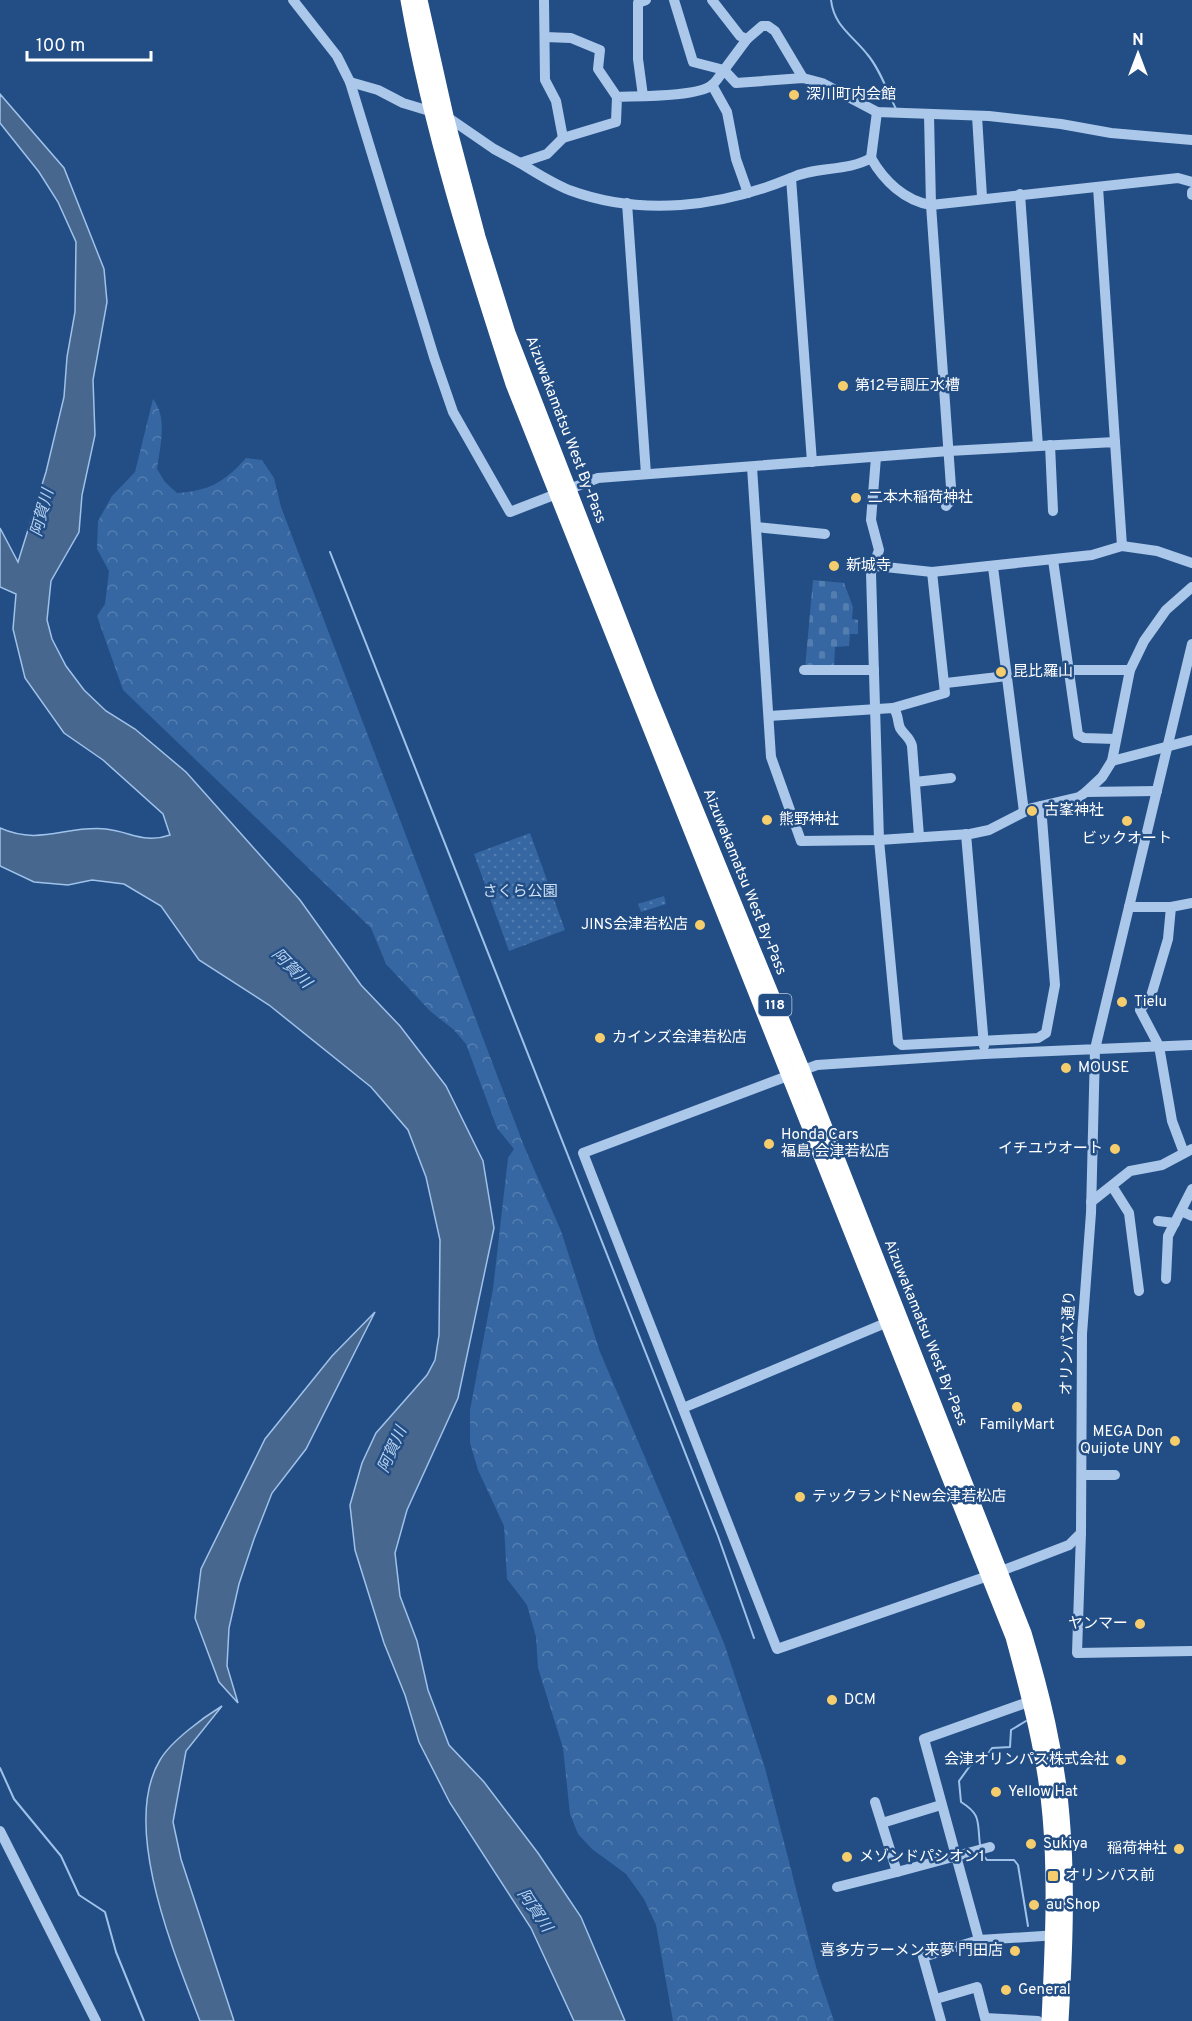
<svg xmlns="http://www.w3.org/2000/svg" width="1192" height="2021" font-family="Overpass,'Noto Sans JP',sans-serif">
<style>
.forest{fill:url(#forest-crowns)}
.cemetery{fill:url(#cemetery-stones)}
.park{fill:url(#park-dots)}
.water{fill:#47678f;stroke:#9fc2ea;stroke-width:1.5}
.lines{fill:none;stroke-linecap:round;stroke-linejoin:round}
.stream{stroke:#9fc2ea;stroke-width:2}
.minor{stroke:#abc7e9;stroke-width:10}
.highway{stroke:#fff;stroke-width:15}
.poi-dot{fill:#f5cd6d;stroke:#224e85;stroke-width:2}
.labels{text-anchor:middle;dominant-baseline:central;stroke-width:5;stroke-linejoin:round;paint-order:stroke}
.shield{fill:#224e85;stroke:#bdcada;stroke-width:1.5}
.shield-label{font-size:14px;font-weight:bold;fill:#fff}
.poi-label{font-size:15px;fill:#fff;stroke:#224e85;text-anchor:start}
.street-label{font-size:15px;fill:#fff;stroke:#224e85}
.park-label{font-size:15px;fill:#cfe1f7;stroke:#224e85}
.water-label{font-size:16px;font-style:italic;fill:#b7d1f0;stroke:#224e85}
</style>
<defs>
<pattern id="forest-crowns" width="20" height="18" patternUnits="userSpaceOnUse" patternTransform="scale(1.5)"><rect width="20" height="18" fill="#3667a2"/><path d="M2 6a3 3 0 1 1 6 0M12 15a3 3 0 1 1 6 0" fill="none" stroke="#547eb0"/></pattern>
<pattern id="cemetery-stones" width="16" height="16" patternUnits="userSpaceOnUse" patternTransform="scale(1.5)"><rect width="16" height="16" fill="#3667a2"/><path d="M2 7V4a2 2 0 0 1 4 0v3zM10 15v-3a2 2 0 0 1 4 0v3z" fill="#547eb0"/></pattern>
<pattern id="park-dots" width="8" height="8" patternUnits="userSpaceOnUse" patternTransform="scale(1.5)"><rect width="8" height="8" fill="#3667a2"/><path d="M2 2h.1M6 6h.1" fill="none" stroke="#547eb0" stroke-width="1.8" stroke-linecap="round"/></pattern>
</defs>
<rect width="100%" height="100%" fill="#224e85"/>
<path class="forest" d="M153 399C168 418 160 446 157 469L165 482 177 493C209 491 225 482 246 458L262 460 274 478 281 507 524 1146 561 1231 600 1352 724 1643 765 1768 816 1967 834 2021H673L656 1925 644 1899 626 1874 592 1849 578 1834 570 1814 563 1748 538 1668 536 1637 527 1605 507 1579 504 1526 478 1470 470 1443V1410L493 1289 508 1158 514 1149 497 1128 466 1044 454 1030 430 1011 386 964 371 928 123 690 97 616 105 604 109 571 97 549 98 521 112 496 135 472Z"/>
<path class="cemetery" d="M813 580 844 583 853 607 852 619 858 620V634H850L849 646 835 647 834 668H805Z"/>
<g class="park">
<path d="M530 833 565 930 509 951 474 854Z"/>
<path d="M664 896 666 904 641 912 638 904Z"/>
</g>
<g class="water">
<path d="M0 94 64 168 104 269 107 302 93 380 95 435 82 495 79 532 51 581 47 620 52 639 66 666 84 690 106 711 135 729 186 772 300 900 361 985 400 1026 446 1086 483 1161 494 1228 458 1398 407 1510 395 1553 400 1596 417 1641 428 1690 449 1745 484 1782 538 1853 581 1917 625 2021H574L531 1928 450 1803 419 1742 405 1695 384 1643 355 1550 350 1505 362 1463 376 1433 427 1375 435 1360 439 1335 440 1240 426 1177 408 1130 371 1087 269 1005 199 960 161 906 124 884 92 880 68 885 34 882 0 866V828C40 846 66 825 106 829 131 832 145 844 170 835L163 814 103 760 64 733 25 678 13 629 16 594 0 587V528L18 562 46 472 64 397 67 357 75 312 76 242 58 202 39 172 0 123Z"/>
<path d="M375 1312 306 1449 272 1493 254 1539 239 1584 229 1628 227 1666 238 1703 219 1682 195 1618 201 1569 265 1439 332 1356Z"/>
<path d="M222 1706 186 1751 173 1822 181 1859 234 2021H200C175 1955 120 1826 160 1760 171 1741 204 1717 222 1706Z"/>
</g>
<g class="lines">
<g class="stream">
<path d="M831 0C834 26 852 35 867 54 880 69 887 91 896 109"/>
<path d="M330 552 718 1536 754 1638"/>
<path d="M0 1768 14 1799 61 1856 79 1895 105 1912 116 1952 144 2021"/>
<path d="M980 1845C977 1822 982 1815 961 1802L959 1781 972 1763 987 1755 992 1748 1010 1747 1011 1730 1026 1721"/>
<path d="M981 1853 987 1860H1014L1018 1865 1028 1926"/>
</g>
<g class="minor">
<path d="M293 0 337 56 350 82 434 357 453 412 510 512 598 478 949 451 1115 442 1122 546"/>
<path d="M544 0 545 80 556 101 563 138"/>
<path d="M674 0 693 62 724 70 747 39"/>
<path d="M712 0 740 36 747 39 762 26H768L775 31 803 78"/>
<path d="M545 37 571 38 600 50 598 69 617 97"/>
<path d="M350 82 378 90 403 103 446 116 494 149 520 163 547 154 563 138 616 122 617 97C636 96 698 97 712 85 717 81 720 75 724 70L736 83 803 78 822 83 877 112 989 116 1061 124 1111 133 1192 140"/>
<path d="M712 85 727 112 736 159 748 193"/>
<path d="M643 96 638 59V3L646 0"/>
<path d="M929 115 931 205 951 487V500L946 506"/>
<path d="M977 116 982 197"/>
<path d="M871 158 877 112"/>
<path d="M520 163C536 173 552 183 569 190 642 217 720 207 791 178"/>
<path d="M1098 187 1115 442"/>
<path d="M1192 192V195"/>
<path d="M1020 194 1038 446"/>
<path d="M627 203 646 474"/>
<path d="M1050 445 1053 511"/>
<path d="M876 457 871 520 879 550 871 573 879 840 898 1042 902 1045 1038 1038 1046 1033 1055 985 1041 806"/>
<path d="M812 462 791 178C816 166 847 172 871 158 884 181 905 201 931 205L1178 178 1192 182"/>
<path d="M752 467 771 757 801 841 879 840 970 834 989 830 1032 808 1079 797 1086 792 1157 791"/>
<path d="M756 527 825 534"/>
<path d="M1053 560 1078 735 1084 738 1115 739"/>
<path d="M876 566 932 572 1092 555 1122 546 1157 551 1192 563"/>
<path d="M993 567 1024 812"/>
<path d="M1192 644 1095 1049 1091 1213 1082 1334 1081 1533 1069 1545 988 1576 777 1649 583 1153 817 1065 984 1054 1192 1045"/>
<path d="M804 670H874"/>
<path d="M1069 670H1130"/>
<path d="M946 683 1007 676"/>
<path d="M893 708 945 693 932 572"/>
<path d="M769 716 893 708C899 714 897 721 900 728 904 735 910 737 912 746L919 836"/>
<path d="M1112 761 1192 740"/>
<path d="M915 782 951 778"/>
<path d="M1086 792 1102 777 1112 761 1130 670 1144 641 1166 610 1192 587"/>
<path d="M966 834 984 1046"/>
<path d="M1129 907H1171L1192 903"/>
<path d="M1171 907 1168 939 1151 996 1140 1010 1159 1046 1172 1121 1184 1153"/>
<path d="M1112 1186 1129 1213 1139 1291"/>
<path d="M1091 1202 1130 1171 1162 1165 1192 1149"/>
<path d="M1181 1211 1192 1216"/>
<path d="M1158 1221 1175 1223"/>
<path d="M1166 1279 1168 1236 1192 1189"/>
<path d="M683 1408 888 1322"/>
<path d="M1082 1475H1115"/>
<path d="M1081 1533 1077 1653 1192 1651"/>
<path d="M875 1802 897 1872 990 1847"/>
<path d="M882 1823 941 1805"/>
<path d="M0 1831 96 2021"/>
<path d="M837 1887 897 1872"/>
<path d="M979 1940 924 1739 1034 1700"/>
<path d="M936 1999 977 1987 985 2018 1038 2021"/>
<path d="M941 2021 923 1957 979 1940 1058 1935"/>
</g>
<g class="highway">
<path d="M408 0C431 131 472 258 513 384L1013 1637C1029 1696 1045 1755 1050 1816 1056 1884 1052 1953 1049 2021"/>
<path d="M420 0 446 116 478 237 508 333 648 693 802 1069 1024 1633C1042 1693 1057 1753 1062 1816 1068 1884 1065 1953 1061 2021"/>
</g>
</g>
<g class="poi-dot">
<circle cx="794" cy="95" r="6"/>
<circle cx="843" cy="386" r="6"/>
<circle cx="856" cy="498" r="6"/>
<circle cx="834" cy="566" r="6"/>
<circle cx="1001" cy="672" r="6"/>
<circle cx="1032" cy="811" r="6"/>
<circle cx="767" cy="820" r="6"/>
<circle cx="1127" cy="821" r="6"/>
<circle cx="700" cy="925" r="6"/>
<circle cx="1122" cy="1002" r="6"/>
<circle cx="600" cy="1038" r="6"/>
<circle cx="1066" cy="1068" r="6"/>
<circle cx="769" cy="1144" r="6"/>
<circle cx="1115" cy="1149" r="6"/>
<circle cx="1017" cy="1407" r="6"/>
<circle cx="1175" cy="1441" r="6"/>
<circle cx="800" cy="1497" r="6"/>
<circle cx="1140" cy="1624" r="6"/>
<circle cx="832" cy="1700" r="6"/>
<circle cx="1121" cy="1760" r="6"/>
<circle cx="996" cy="1792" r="6"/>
<circle cx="1031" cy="1844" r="6"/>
<circle cx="1179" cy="1849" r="6"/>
<circle cx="847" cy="1857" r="6"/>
<rect x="1047" y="1870" width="12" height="12" rx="3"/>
<circle cx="1034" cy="1905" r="6"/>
<circle cx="1015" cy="1951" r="6"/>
<circle cx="1006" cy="1990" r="6"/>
</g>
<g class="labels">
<rect class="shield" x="758.5" y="994" width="33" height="22" rx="4.5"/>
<g class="shield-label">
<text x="775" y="1005">118</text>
</g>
<g class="poi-label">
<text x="806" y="95">深川町内会館</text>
<text x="855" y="386">第12号調圧水槽</text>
<text x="868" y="498">二本木稲荷神社</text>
<text x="846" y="566">新城寺</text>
<text x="1013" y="672">昆比羅山</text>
<text x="1044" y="811">古峯神社</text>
<text x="779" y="820">熊野神社</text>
<text x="1127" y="839" text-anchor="middle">ビックオート</text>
<text x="688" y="925" text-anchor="end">JINS会津若松店</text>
<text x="1134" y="1002">Tielu</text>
<text x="612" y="1038">カインズ会津若松店</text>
<text x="1078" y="1068">MOUSE</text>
<text x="781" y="1135">Honda Cars<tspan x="781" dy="17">福島 会津若松店</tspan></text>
<text x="1103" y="1149" text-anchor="end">イチユウオート</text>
<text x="1017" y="1425" text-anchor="middle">FamilyMart</text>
<text x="1163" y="1432" text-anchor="end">MEGA Don<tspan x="1163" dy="17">Quijote UNY</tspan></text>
<text x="812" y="1497">テックランドNew会津若松店</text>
<text x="1128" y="1624" text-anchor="end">ヤンマー</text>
<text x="844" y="1700">DCM</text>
<text x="1109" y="1760" text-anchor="end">会津オリンパス株式会社</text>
<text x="1008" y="1792">Yellow Hat</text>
<text x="1043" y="1844">Sukiya</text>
<text x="1167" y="1849" text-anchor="end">稲荷神社</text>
<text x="859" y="1857">メゾンドパシオン1</text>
<text x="1065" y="1876">オリンパス前</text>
<text x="1046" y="1905">au Shop</text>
<text x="1003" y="1951" text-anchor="end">喜多方ラーメン来夢 門田店</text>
<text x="1018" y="1990">General</text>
</g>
<g class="street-label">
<text transform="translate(565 430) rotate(69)">Aizuwakamatsu West By-Pass</text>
<text transform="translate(744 882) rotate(68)">Aizuwakamatsu West By-Pass</text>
<text transform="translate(925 1333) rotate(68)">Aizuwakamatsu West By-Pass</text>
<text transform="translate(1069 1343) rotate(-88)">オリンパス通り</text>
</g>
<g class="park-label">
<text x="520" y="892">さくら公園</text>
</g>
<g class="water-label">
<text transform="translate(43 513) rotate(-75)">阿賀川</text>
<text transform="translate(291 969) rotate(45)">阿賀川</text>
<text transform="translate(393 1450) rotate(-66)">阿賀川</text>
<text transform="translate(534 1911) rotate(56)">阿賀川</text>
</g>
</g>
<g transform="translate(1138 54)" stroke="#224e85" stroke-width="4.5" paint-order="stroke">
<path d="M0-4.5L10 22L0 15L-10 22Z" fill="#ffffff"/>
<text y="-9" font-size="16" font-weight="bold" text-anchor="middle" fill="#ffffff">N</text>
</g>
<path d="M27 51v9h124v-9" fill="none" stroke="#ffffff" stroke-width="3"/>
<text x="36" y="51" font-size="18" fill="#ffffff" stroke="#224e85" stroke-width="4.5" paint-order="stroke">100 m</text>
</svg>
